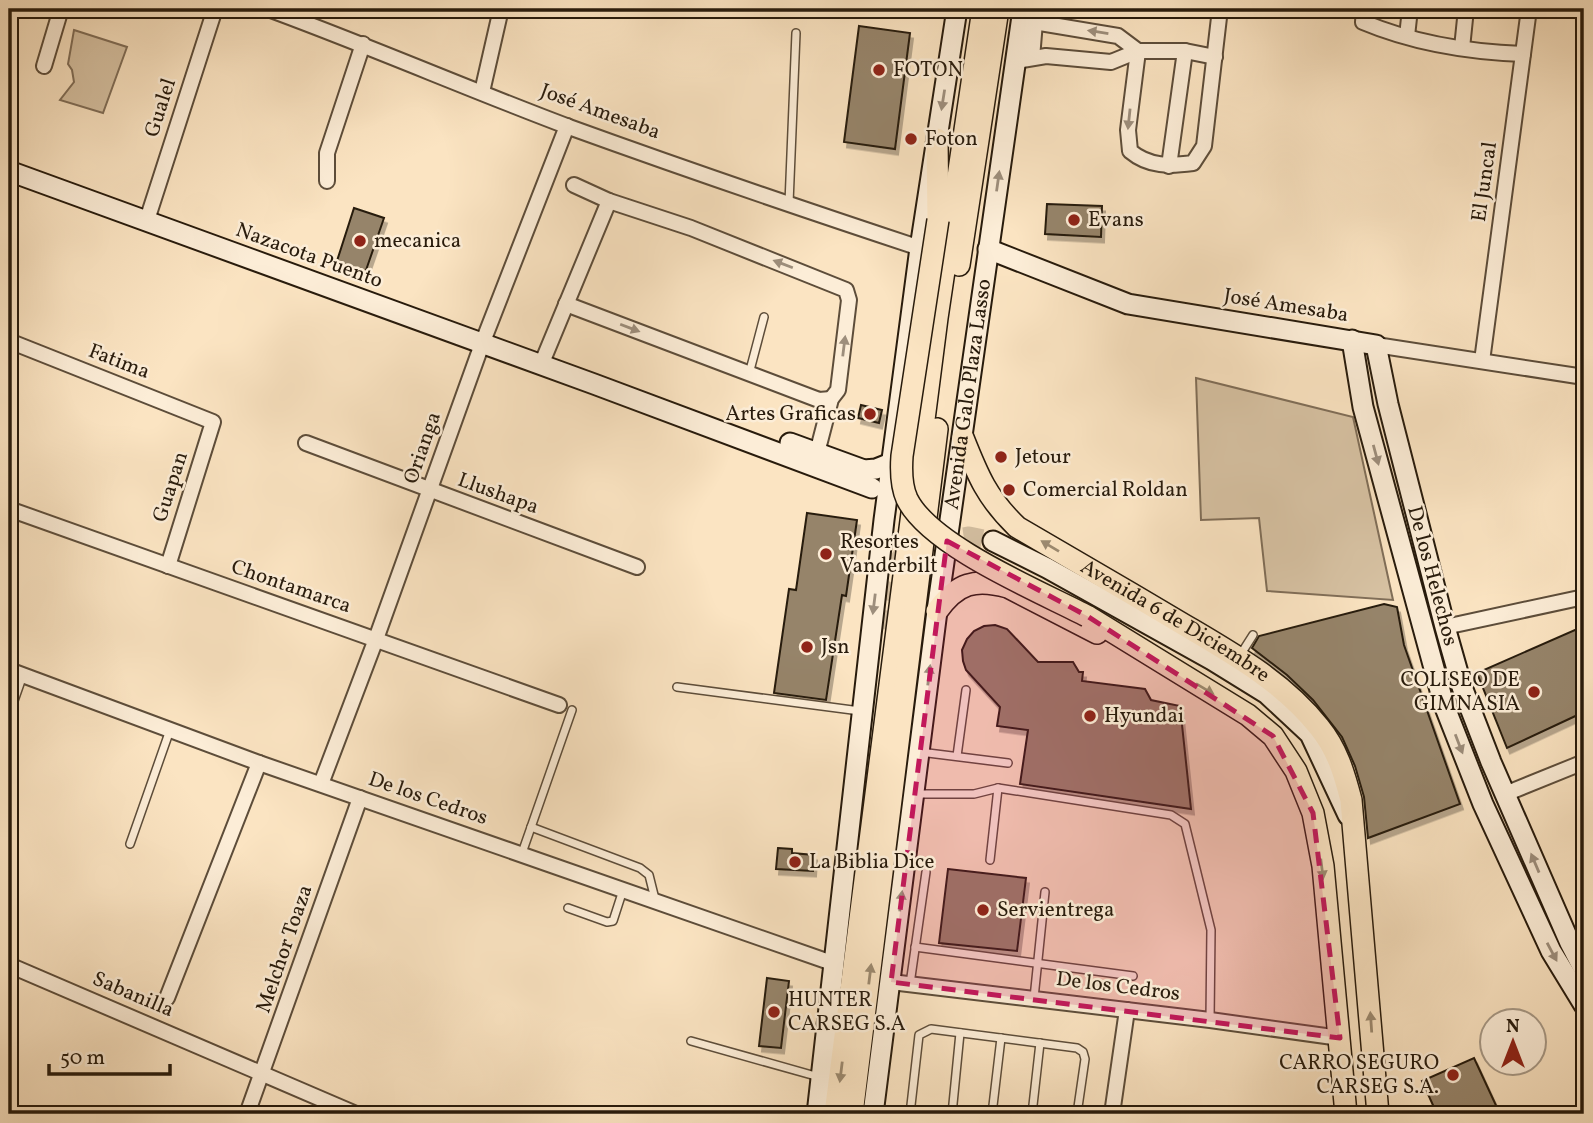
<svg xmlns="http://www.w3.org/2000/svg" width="1593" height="1123" font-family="Vollkorn,serif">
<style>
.green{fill:#d7c2a3;stroke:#806e58;stroke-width:2}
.building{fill:#96846b;stroke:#281b0c;stroke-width:2;filter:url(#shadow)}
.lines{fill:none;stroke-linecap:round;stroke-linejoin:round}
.secondary-tunnel{stroke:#d1bc9e;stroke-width:19;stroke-dasharray:19 10;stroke-linecap:butt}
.lane-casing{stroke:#5d4d3a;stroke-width:10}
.street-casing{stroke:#5d4d3a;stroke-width:18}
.secondary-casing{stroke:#281b0c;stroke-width:23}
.primary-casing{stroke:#281b0c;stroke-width:24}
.lane{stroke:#fcedd7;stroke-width:7}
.street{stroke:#fcedd7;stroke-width:14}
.secondary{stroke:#fcedd7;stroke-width:19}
.primary{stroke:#fbe4c2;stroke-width:21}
.primary-bridge-casing{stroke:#281b0c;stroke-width:24;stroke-linecap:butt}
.primary-bridge{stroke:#fbe4c2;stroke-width:21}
.oneway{fill:#9d8e7c}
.oneway2{fill:#9c8a70}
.marked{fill:#c2185b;fill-opacity:0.2;stroke:#c2185b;stroke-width:5;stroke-dasharray:14 9;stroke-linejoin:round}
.poi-dot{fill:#8f2418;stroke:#fcedd7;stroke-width:2.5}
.labels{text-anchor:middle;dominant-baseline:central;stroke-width:5;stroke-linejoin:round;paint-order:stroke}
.poi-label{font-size:21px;fill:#281b0c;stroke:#fcedd7;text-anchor:start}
.street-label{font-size:21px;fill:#281b0c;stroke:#fcedd7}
</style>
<defs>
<filter id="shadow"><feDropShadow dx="3" dy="5.5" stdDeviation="0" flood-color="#0004"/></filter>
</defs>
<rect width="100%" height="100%" fill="#fbe4c2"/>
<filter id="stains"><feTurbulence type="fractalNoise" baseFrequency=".00286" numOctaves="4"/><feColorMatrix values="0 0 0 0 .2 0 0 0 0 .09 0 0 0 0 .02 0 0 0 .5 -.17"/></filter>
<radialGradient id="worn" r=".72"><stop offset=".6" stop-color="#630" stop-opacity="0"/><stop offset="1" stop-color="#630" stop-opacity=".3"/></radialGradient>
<g class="green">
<path d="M74 30 127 47 103 113 60 100 74 82 72 70 68 64Z"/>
<path d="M1196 378 1353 417 1393 600 1267 591 1259 518 1201 520Z"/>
</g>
<g class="building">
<path d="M859 26 910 33 895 149 844 142Z"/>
<path d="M1047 204 1102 206 1101 237 1045 234Z"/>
<path d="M354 208 384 218 364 276 336 264Z"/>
<path d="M861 405 882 410 879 423 858 418Z"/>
<path d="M807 513 857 520 846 596 842 595 826 700 774 693 789 589 796 590Z"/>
<path d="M1384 604 1397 607 1404 645 1460 804 1368 838 1364 797 1355 766 1342 737 1313 700 1287 675 1252 648 1259 636Z"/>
<path d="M995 625 1007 629 1038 662H1073L1079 672H1083L1082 681 1145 689 1151 700 1180 706 1191 809 1020 784 1028 730 997 726 1000 707 966 670 963 661 962 650 967 639 974 631 984 626Z"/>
<path d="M1584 626V712L1507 748 1477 673Z"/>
<path d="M778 848 792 849V853L814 855 813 871 776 869Z"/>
<path d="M948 869 1026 878 1017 951 939 943Z"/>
<path d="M767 978 789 981 781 1048 759 1046Z"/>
<path d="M1474 1058 1500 1114H1437L1422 1081Z"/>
</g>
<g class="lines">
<g class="secondary-tunnel">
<path d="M935 541 969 536 993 541"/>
<path d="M882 629C886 606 888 572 904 553"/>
</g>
<defs>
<g id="lane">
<path d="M789 203 796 33"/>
<path d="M749 374 764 317"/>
<path d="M1239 657 1253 635"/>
<path d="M677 687 860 711"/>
<path d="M9 715 23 675"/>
<path d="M920 752 1008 763"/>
<path d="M957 756 966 690"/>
<path d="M915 794H974L998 788 1171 815 1185 824 1211 930 1210 1020"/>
<path d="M531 827 640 868 649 875 655 899"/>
<path d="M130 844 170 730"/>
<path d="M522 853 572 710"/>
<path d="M990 860 998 788"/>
<path d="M568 908 607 922 613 921 623 890"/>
<path d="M915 947 1133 976"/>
<path d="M910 984 926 872"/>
<path d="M1034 998 1045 892"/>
<path d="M691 1041 819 1077"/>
<path d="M910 1114 919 1035 931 1029 1077 1048 1083 1052 1085 1059 1077 1114"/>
<path d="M952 1114 960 1033"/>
<path d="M992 1114 1001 1038"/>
<path d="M1032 1114 1040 1043"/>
</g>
<g id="street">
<path d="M268 9C369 46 468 89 569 127 685 169 802 209 920 248"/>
<path d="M1364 9 1363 22C1413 43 1469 52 1523 54"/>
<path d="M1022 20 1118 36 1138 51"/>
<path d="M1407 36 1410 9"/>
<path d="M1462 48 1466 9"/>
<path d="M1138 51 1128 130 1130 151C1149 167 1170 166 1193 163L1204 146 1220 9"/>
<path d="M1032 58 1035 22"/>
<path d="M1016 61 1046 56 1111 62 1138 51H1185L1215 57"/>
<path d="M44 66 61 9"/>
<path d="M482 92 501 9"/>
<path d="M1169 166 1185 51"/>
<path d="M327 181V153L363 44"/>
<path d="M609 201 691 228 846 290 849 300 838 390 831 399 817 453"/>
<path d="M147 220 215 9"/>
<path d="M566 304 819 400 831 399"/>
<path d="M9 341 213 422 168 566"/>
<path d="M1376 345 1584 377"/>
<path d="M1482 361 1529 9"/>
<path d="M541 365 609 201 574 185"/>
<path d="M306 443 637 567"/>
<path d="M9 509 559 705"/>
<path d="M1445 627 1584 597"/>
<path d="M9 670 259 763 835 964"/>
<path d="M321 784 376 639 482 344 567 126"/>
<path d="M1505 794 1584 762"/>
<path d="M1570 943 1584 935"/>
<path d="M9 965 356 1114"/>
<path d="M891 982 1210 1020 1340 1038"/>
<path d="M167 998 259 763"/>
<path d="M247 1114 360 798"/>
<path d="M1112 1114 1127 1010"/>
</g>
<g id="secondary">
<path d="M9 171 594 384 872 488"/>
<path d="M988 249 1128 304 1376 345 1388 404 1445 627 1462 687 1491 762 1570 943 1584 970"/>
<path d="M1352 340 1363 407 1444 705 1483 804 1551 951 1584 1005"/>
<path d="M790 443 864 470 876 469 891 463"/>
<path d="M993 541 1047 568 1212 660 1267 694 1310 734 1348 815"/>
<path d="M817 1114 884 520 920 248 957 9"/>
<path id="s1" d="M873 1114 937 611 1023 9"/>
</g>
<g id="primary">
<path d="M937 139 938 220"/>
<path d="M959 265 998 9"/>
<path id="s2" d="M963 438C978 476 987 498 1017 527 1070 558 1122 588 1174 619 1226 650 1281 679 1319 727 1337 749 1344 773 1351 800L1378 1114"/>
<path d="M937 611C957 583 975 578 1008 587L1097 633"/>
<path d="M1087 616 1248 715 1273 736 1296 771 1313 813 1323 866 1346 1114"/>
<path d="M835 1114 937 318 983 9"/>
<path d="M852 1114 937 429"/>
</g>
</defs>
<use href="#lane" class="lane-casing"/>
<use href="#street" class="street-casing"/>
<use href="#secondary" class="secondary-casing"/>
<use href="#primary" class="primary-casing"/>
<use href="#lane" class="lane"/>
<use href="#street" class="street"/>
<use href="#secondary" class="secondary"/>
<use href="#primary" class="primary"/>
<defs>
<path id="primary-bridge" d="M938 220 902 456C901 470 901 486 907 499 930 546 1039 591 1087 616"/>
</defs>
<use href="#primary-bridge" class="primary-bridge-casing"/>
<use href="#primary-bridge" class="primary-bridge"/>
</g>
<defs><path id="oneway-solid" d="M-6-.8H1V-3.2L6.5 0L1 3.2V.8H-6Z" transform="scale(1.75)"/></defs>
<g class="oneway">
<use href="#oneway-solid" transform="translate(1098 32) rotate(-171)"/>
<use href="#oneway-solid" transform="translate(943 100) rotate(99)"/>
<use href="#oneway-solid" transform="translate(1129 119) rotate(96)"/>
<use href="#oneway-solid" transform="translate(998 181) rotate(-82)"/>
<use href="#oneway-solid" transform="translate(783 264) rotate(-159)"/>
<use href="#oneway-solid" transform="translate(630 328) rotate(21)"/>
<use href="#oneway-solid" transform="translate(844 346) rotate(-83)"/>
<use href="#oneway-solid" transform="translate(1376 455) rotate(75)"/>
<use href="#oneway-solid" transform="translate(874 604) rotate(97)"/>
<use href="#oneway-solid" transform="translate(929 675) rotate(-83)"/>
<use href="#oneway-solid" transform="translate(1459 744) rotate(69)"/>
<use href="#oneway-solid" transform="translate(1535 863) rotate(-113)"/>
<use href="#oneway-solid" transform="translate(901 901) rotate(-83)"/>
<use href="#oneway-solid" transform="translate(1552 952) rotate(62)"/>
</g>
<g class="oneway2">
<use href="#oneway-solid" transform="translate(1050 546) rotate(-149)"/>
<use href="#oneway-solid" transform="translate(1205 689) rotate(31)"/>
<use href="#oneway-solid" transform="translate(1322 869) rotate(83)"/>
<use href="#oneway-solid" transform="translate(870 974) rotate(-83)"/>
<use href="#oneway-solid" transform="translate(1371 1022) rotate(-94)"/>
<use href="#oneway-solid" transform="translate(841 1072) rotate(97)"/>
</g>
<path class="marked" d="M947 541 1087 616 1273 736 1313 813 1340 1038 891 982Z"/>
<g class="poi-dot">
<circle cx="879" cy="70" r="7"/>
<circle cx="911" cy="139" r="7"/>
<circle cx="1074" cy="220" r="7"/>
<circle cx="360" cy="241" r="7"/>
<circle cx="870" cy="414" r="7"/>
<circle cx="1001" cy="457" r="7"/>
<circle cx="1009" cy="490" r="7"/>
<circle cx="826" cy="554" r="7"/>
<circle cx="807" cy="647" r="7"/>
<circle cx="1534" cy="692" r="7"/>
<circle cx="1090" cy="716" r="7"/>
<circle cx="795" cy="862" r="7"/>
<circle cx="983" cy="910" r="7"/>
<circle cx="774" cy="1012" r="7"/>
<circle cx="1453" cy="1075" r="7"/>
</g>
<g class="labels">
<g class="poi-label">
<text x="893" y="70">FOTON</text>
<text x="925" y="139">Foton</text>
<text x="1088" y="220">Evans</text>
<text x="374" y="241">mecanica</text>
<text x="856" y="414" text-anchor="end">Artes Graficas</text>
<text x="1015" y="457">Jetour</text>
<text x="1023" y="490">Comercial Roldan</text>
<text x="840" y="542">Resortes<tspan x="840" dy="24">Vanderbilt</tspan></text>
<text x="821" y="647">Jsn</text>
<text x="1520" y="680" text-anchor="end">COLISEO DE<tspan x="1520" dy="24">GIMNASIA</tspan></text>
<text x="1104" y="716">Hyundai</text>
<text x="809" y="862">La Biblia Dice</text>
<text x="997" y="910">Servientrega</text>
<text x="788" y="1000">HUNTER<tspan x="788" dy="24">CARSEG S.A</tspan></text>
<text x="1439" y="1063" text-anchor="end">CARRO SEGURO<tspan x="1439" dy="24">CARSEG S.A.</tspan></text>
</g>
<g class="street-label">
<text transform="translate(161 108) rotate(-72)">Gualel</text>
<text transform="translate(600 112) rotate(20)">José Amesaba</text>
<text transform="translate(1485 182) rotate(-82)">El Juncal</text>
<text transform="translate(309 256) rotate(20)">Nazacota Puento</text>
<text transform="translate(1286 306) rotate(9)">José Amesaba</text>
<text transform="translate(119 362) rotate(21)">Fatima</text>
<text stroke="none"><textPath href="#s1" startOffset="726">Avenida Galo Plaza Lasso</textPath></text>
<text transform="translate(423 448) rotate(-71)">Orianga</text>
<text transform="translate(171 487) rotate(-72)">Guapan</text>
<text transform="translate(498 494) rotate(20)">Llushapa</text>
<text transform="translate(1432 576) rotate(75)">De los Helechos</text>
<text transform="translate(291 587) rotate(19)">Chontamarca</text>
<text stroke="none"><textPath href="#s2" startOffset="289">Avenida 6 de Diciembre</textPath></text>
<text transform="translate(428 799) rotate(19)">De los Cedros</text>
<text transform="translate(285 949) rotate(-71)">Melchor Toaza</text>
<text transform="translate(1118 987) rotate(7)">De los Cedros</text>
<text transform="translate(133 995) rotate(23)">Sabanilla</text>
</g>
</g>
<rect width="1593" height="1123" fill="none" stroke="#fbe4c2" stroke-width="35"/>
<rect x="10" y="10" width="1572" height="1102" fill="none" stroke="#281b0c" stroke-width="3.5"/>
<rect x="18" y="18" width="1558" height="1088" fill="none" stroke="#281b0c" stroke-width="2"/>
<g transform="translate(1513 1042)"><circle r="33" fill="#fcedd7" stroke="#a79986" stroke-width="2"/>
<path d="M0-5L12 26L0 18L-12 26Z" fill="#8f2418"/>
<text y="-10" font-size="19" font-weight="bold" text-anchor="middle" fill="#281b0c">N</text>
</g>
<path d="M49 1064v10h121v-10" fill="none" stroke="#281b0c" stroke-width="3.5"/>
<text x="60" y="1064" font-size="21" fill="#281b0c" stroke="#fcedd7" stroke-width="5" paint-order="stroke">50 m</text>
<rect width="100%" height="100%" filter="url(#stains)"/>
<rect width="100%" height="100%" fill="url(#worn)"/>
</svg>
